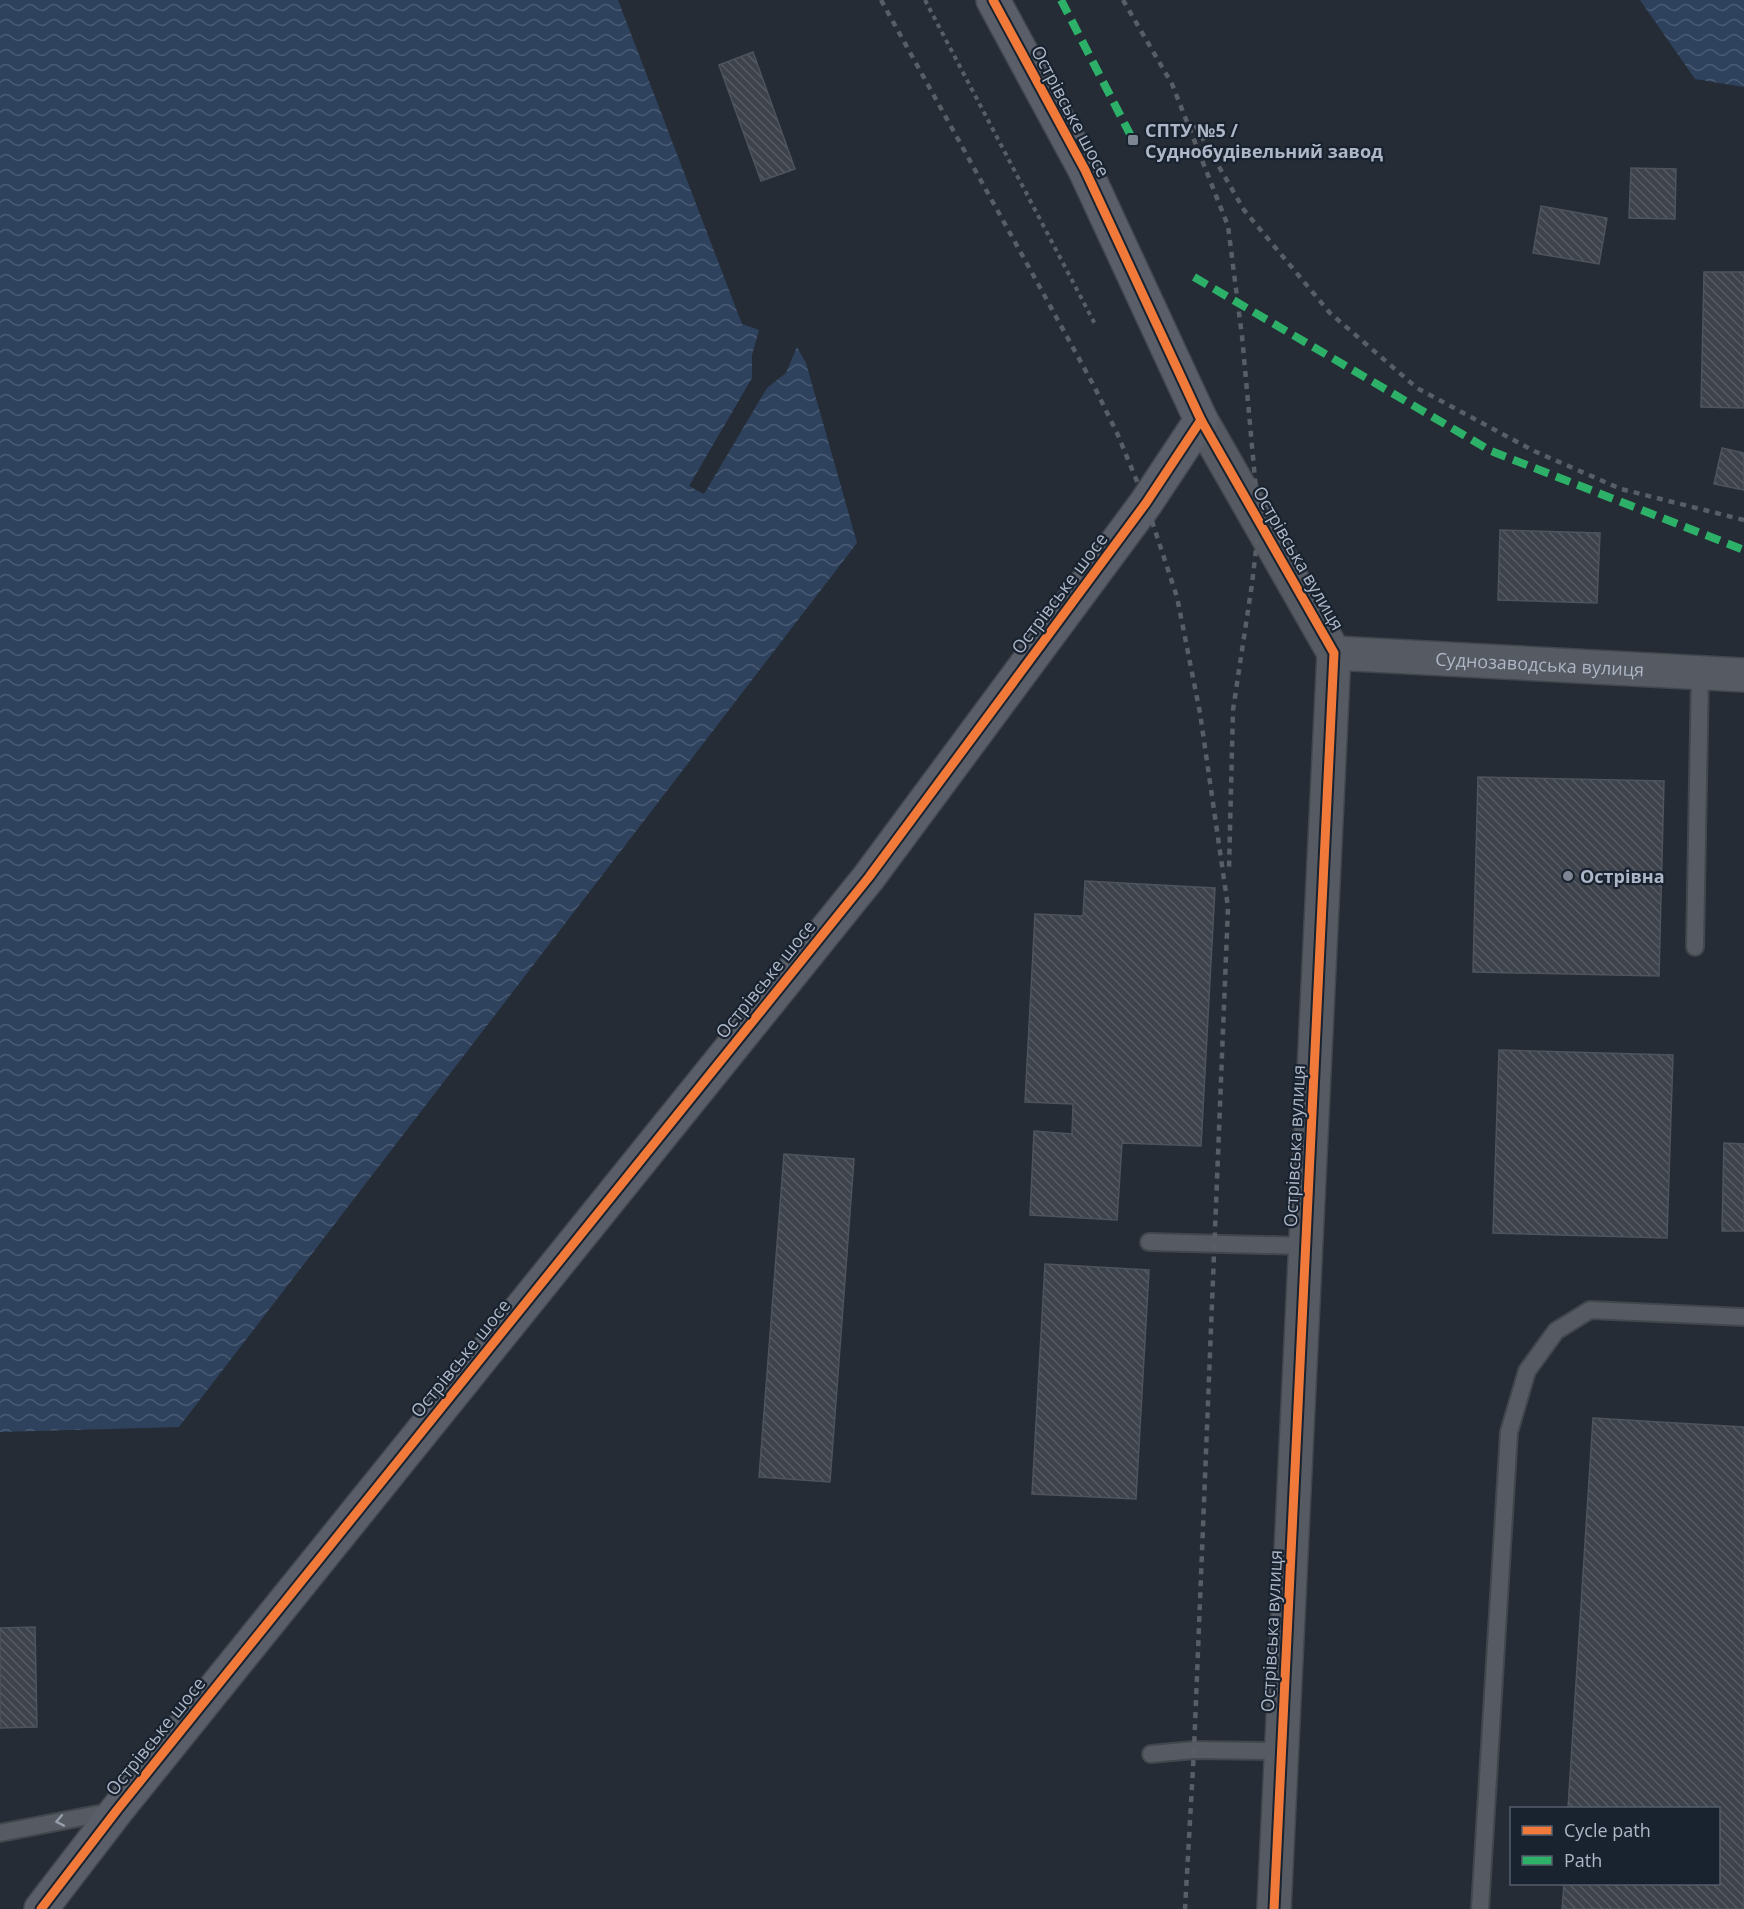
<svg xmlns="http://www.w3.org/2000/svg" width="1744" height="1909" font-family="'Open Sans',sans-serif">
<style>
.water{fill:url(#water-waves)}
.building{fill:url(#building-back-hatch);stroke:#4d545d;stroke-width:1.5}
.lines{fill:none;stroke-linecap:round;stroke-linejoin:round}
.lane-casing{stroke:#42464d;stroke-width:20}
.street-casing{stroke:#42464d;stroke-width:36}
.secondary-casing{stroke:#42464d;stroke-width:36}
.path{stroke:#585e66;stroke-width:4;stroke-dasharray:4.5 4.5;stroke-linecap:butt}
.lane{stroke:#565a62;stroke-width:16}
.street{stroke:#565a62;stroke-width:33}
.secondary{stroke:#595e68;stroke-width:33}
.rail{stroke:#595e66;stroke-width:4.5;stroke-dasharray:6 6;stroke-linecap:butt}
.quiet{stroke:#2db169;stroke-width:8;stroke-dasharray:15 8;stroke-linecap:butt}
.cycleway-casing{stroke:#19222f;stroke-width:13}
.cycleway{stroke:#f17a3a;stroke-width:9}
.oneway{stroke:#98a0ae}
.poi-dot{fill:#7e8694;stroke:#19222f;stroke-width:2}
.labels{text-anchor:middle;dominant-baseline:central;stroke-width:4.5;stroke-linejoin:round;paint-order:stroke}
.street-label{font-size:18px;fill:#aeb7c7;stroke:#19222f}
.poi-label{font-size:18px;font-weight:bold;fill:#aeb7c7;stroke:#19222f;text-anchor:start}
</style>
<defs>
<pattern id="water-waves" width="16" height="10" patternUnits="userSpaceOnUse" patternTransform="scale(1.5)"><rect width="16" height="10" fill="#2e425e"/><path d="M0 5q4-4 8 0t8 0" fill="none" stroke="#4a5b74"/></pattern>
<pattern id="building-back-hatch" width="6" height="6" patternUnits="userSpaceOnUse" patternTransform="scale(1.5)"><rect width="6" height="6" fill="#3d424b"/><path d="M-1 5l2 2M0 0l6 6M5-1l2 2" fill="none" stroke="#565b63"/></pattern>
</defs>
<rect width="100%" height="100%" fill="#252c35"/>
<g class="water">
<path d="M0 0H618L742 324 759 330 752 355V378L689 486 704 494 767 388 786 373 797 347 806 363 857 543 179 1427 0 1432Z"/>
<path d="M1640 0H1744V87L1695 79Z"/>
</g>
<g class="building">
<path d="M753 52 795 169 761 181 719 65Z"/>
<path d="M1631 168 1676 169 1675 219 1629 218Z"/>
<path d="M1541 206 1607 218 1599 264 1533 253Z"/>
<path d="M1704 272H1744V408L1701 407Z"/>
<path d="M1722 448 1744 453V490L1714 484Z"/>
<path d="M1500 530 1600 533 1597 603 1498 600Z"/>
<path d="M1478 777 1664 781 1659 976 1473 972Z"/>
<path d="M1085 881 1215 888 1201 1146 1122 1143 1117 1220 1030 1215 1034 1131 1072 1134 1073 1104 1025 1102 1035 914 1083 916Z"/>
<path d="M1499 1050 1673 1055 1667 1238 1493 1233Z"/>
<path d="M1724 1143 1744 1144V1231H1722Z"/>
<path d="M784 1154 854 1159 830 1482 759 1477Z"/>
<path d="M1045 1264 1149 1270 1136 1499 1032 1494Z"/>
<path d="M1593 1418 1744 1427V1909H1562L1564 1884H1718V1808H1568Z"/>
<path d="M35 1627 37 1727 0 1728V1628Z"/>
</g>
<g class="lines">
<defs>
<g id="lane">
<path d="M1695 947 1700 673"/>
<path d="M1149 1242 1306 1246"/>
<path d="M1151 1754 1194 1750 1282 1751"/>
<path d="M0 1833 114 1811"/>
<path d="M1480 1909 1509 1432 1527 1371 1556 1331 1590 1310 1744 1317"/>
</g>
<g id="street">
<path d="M1201 420 1334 653 1274 1909"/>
<path id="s1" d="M1334 653 1744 675"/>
</g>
<path id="secondary" d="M41 1909 117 1810 869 877 1146 503 1201 420 1085 170 993 0"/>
</defs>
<use href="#lane" class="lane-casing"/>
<use href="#street" class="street-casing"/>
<use href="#secondary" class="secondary-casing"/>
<path class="path" d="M925 0 1096 326"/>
<use href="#lane" class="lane"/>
<use href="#street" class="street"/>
<use href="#secondary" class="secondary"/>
<g class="rail">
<path d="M881 0 1031 271 1094 386 1117 433 1146 503 1177 597 1200 713 1228 907 1194 1750 1185 1909"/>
<path d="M1123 0 1172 84 1228 226 1242 336 1259 523 1252 584 1233 710 1229 869"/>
<path d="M1195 125 1244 210 1330 313 1417 388 1534 451 1621 489 1744 520"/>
</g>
<g class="quiet">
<path d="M1061 0 1133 140"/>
<path d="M1194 277 1491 451 1744 550"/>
</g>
<defs>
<g id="cycleway">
<path d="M1201 420 1334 653 1274 1909"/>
<path d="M41 1909 117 1810 869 877 1146 503 1201 420 1085 170 993 0"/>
</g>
</defs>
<use href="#cycleway" class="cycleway-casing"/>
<use href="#cycleway" class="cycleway"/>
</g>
<defs><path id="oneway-chevron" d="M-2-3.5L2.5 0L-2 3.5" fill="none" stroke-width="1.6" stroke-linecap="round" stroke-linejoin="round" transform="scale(1.5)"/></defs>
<use class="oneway" href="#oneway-chevron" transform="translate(60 1821) rotate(169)"/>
<g class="poi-dot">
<rect x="1127" y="134" width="12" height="12" rx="3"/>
<circle cx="1568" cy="876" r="6"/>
</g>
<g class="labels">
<g class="street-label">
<text transform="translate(1071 111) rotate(62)">Острівське шосе</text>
<text transform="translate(1299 558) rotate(60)">Острівська вулиця</text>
<text transform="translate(1059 593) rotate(-53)">Острівське шосе</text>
<text stroke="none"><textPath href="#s1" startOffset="206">Суднозаводська вулиця</textPath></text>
<text transform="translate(765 979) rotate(-51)">Острівське шосе</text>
<text transform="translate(1294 1146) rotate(-87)">Острівська вулиця</text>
<text transform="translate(460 1358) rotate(-51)">Острівське шосе</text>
<text transform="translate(1271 1631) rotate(-87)">Острівська вулиця</text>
<text transform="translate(155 1736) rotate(-51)">Острівське шосе</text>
</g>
<g class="poi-label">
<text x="1145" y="130">СПТУ №5 /<tspan x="1145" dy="21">Суднобудівельний завод</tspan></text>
<text x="1580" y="876">Острівна</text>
</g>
</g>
<rect x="1510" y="1807" width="210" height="78" fill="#19222f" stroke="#555e6c" stroke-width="1.5"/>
<rect x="1522" y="1826" width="30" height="9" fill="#f17a3a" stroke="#555e6c" stroke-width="1.5"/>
<text x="1564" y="1837" font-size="18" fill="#aeb7c7">Cycle path</text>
<rect x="1522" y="1856" width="30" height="9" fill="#2db169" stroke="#555e6c" stroke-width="1.5"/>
<text x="1564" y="1867" font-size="18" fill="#aeb7c7">Path</text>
</svg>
